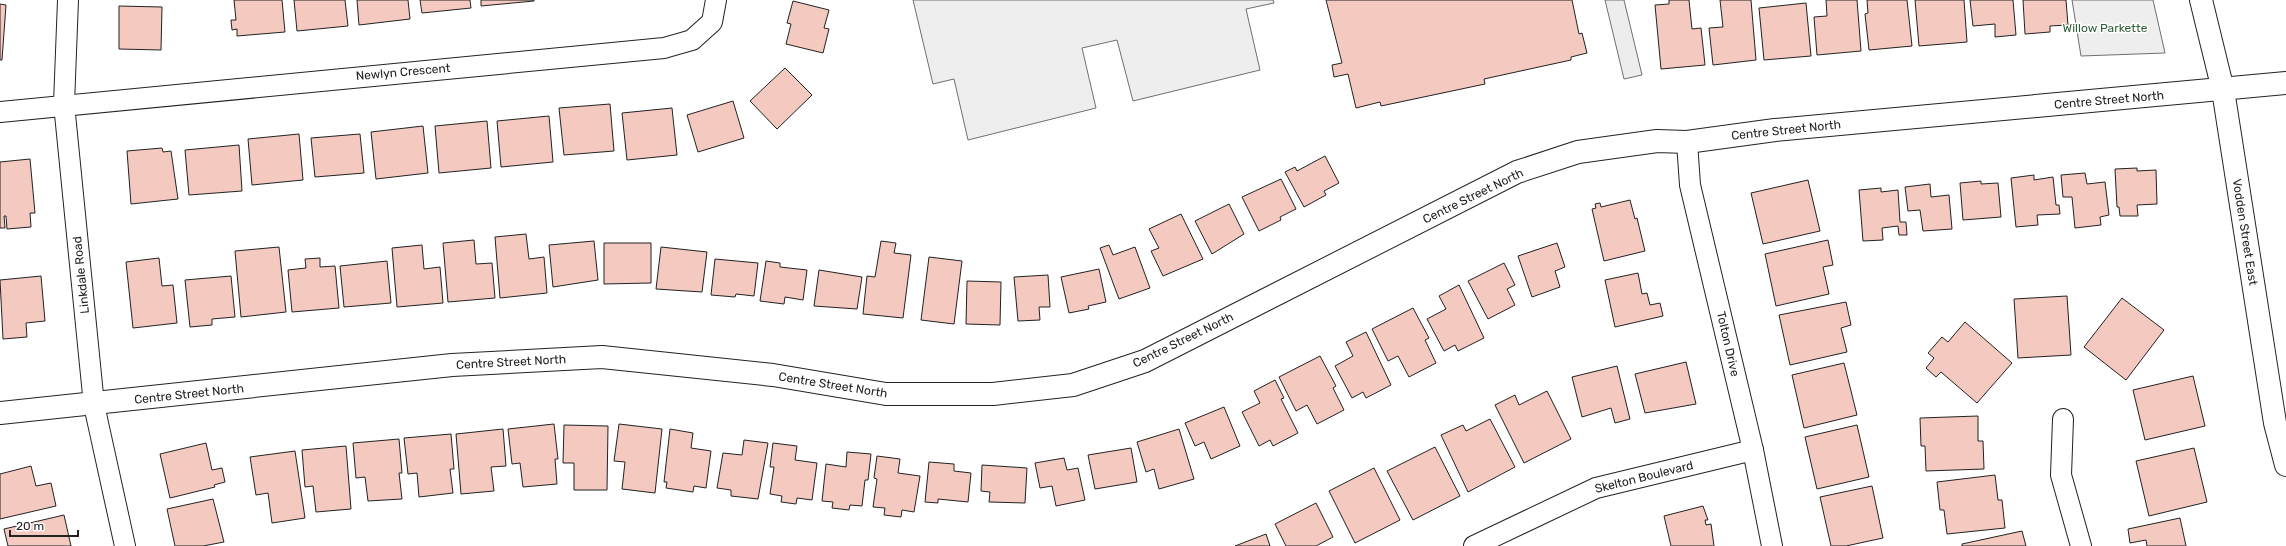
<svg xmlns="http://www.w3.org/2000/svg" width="2286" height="546" font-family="Rubik,sans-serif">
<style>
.green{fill:#eee;stroke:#6f6f6f}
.parking{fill:#ededed;stroke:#6f6f6f}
.building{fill:#f3c9c0;stroke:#222}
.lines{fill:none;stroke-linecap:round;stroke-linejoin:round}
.minor-casing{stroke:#222;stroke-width:22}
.tertiary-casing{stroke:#222;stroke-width:24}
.minor{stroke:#fff;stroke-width:20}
.tertiary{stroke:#fff;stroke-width:22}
.labels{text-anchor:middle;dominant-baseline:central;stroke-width:3;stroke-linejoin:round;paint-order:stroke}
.park-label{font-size:12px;fill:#2f5e38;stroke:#fff}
.street-label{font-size:12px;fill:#222;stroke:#fff}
</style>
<rect width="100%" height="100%" fill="#fff"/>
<g class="green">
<path d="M913 0H1273L1274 3 1246 9 1260 70 1133 101 1117 40 1082 48 1096 108 968 140 954 79 933 84Z"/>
<path d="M2072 0H2153L2165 53 2081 56Z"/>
</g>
<path class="parking" d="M1605 0H1624L1642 75 1624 79Z"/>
<g class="building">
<path d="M234 0H282L285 32 237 36V29L232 30 231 20H236Z"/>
<path d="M294 0H345L348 26 297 31Z"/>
<path d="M357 0H408L410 19 359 25Z"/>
<path d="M420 0H470L471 8 422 13Z"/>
<path d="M481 0H534V1L481 6Z"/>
<path d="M1326 0H1572L1579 34 1582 33 1587 53 1571 57V60L1484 79 1485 84 1381 106 1380 102 1356 108 1348 74 1334 77 1332 65 1342 63Z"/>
<path d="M1669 0H1689L1692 29 1701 28 1705 65 1661 69 1655 5 1669 4Z"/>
<path d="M1720 0H1751L1756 60 1713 65 1709 28 1723 27Z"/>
<path d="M1826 0H1857L1861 51 1817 55 1814 17 1827 16Z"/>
<path d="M1867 0H1907L1912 46 1869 50 1865 14 1868 13Z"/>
<path d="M1915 0H1964L1967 42 1919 46Z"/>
<path d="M1970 0H2013L2016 35 1995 37V24L1973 26Z"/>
<path d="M2023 0H2066L2068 25 2050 26V32L2025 34Z"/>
<path d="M793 1 829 10 824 28 829 29 823 53 786 44 791 24 787 23Z"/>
<path d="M1806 3 1811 56 1764 60 1759 8Z"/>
<path d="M0 4 6 5 2 60H0Z"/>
<path d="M119 6 162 7 161 50 119 49Z"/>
<path d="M785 68 812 95 777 129 750 101Z"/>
<path d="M733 101 744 138 698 152 687 115Z"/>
<path d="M610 104 614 151 564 155 559 108Z"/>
<path d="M672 108 677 155 627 160 622 113Z"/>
<path d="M549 116 553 162 501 167 497 121Z"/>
<path d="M487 121 491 168 439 173 435 126Z"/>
<path d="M423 126 428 173 376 179 371 132Z"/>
<path d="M299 134 303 180 252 185 248 139Z"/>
<path d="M360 134 364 173 315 177 311 138Z"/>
<path d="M239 145 242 191 189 195 185 150Z"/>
<path d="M162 148 163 152 171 151 178 199 131 204 127 151Z"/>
<path d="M1325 156 1339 183 1324 191 1326 195 1304 207 1285 172 1295 167 1297 171Z"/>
<path d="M30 159 35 213H30L31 227 7 229 6 216H4L5 228H0V162Z"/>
<path d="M2137 168V171L2156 170 2157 204 2137 205 2138 216H2120L2119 207H2117L2115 169Z"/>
<path d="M2085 173 2087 184 2105 182 2109 215 2100 217 2101 225 2075 228 2072 197H2063L2061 175Z"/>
<path d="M2034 175V180L2053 177 2056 205H2059L2060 214 2037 215 2038 225 2016 227 2011 178Z"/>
<path d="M1281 179 1296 209 1280 217 1281 220 1259 231 1242 197Z"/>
<path d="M1808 180 1820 231 1763 244 1751 193Z"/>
<path d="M1981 181V184L1998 183 2001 217 1963 220 1960 183Z"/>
<path d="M1930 184 1931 197 1949 195 1952 229 1923 231 1920 210 1908 211 1905 187Z"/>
<path d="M1881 188V192L1898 190 1900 222H1906L1907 235H1899L1898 226 1882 228 1883 240 1863 241 1859 190Z"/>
<path d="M1630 200 1635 219 1637 218 1645 251 1604 261 1592 209 1596 208 1595 204 1600 203 1601 207Z"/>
<path d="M1229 204 1244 234 1212 254 1195 221Z"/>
<path d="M1181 214 1203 259 1163 276 1151 251 1159 248 1149 229Z"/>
<path d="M526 234 529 259 544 257 547 293 500 298 495 237Z"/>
<path d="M474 240 476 264 492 263 495 298 448 302 443 243Z"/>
<path d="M1828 240 1833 265 1823 267 1829 294 1776 306 1765 254Z"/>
<path d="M594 241 598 280 553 287 549 245Z"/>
<path d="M881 241 896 243 894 253 911 255 903 318 863 314 867 276 875 277Z"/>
<path d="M604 243H651V283L604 284Z"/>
<path d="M1557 243 1565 267 1555 271 1560 287 1532 297 1518 256Z"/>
<path d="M422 245 424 269 440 267 443 303 397 307 392 248Z"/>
<path d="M1109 245 1113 255 1135 247 1150 288 1119 299 1100 248Z"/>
<path d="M279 247 286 312 241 317 235 251Z"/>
<path d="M661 247 707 252 702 292 656 289Z"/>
<path d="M929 257 962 261 954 324 921 320Z"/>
<path d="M159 258 162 286 173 285 177 323 133 328 126 262Z"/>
<path d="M320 258V267L335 266 339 308 292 312 288 270 306 268 305 259Z"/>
<path d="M715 259 758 263 754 296 736 294 735 297 711 295Z"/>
<path d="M387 261 391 303 344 307 340 266Z"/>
<path d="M766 261 780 263V267L807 270 803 300 785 297 784 304 760 301Z"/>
<path d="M1504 263 1515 285 1507 289 1515 305 1488 319 1468 281Z"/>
<path d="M1099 269 1106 302 1088 306 1089 309 1069 313 1061 277Z"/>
<path d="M819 270 862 277 857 309 814 306Z"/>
<path d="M1638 273 1642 294 1647 293 1650 305 1660 303 1663 316 1615 327 1605 280Z"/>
<path d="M1048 275 1050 307H1039L1040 320 1018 321 1014 277Z"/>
<path d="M41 276 45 321 26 323 27 337 3 339 0 280Z"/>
<path d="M231 276 235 317 212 319V325L190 327 185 280Z"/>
<path d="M967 281 1001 282 1000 325 966 324Z"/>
<path d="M1459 285 1484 338 1458 351 1455 345 1444 351 1427 319 1446 309 1439 296Z"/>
<path d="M2067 296 2071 355 2018 358 2014 299Z"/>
<path d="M2122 298 2164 330 2126 380 2084 347Z"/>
<path d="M1846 302 1851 325 1841 328 1847 352 1790 365 1779 315Z"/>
<path d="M1413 308 1429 338 1425 340 1436 363 1409 377 1398 356 1388 361 1372 329Z"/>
<path d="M1965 322 2012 363 1977 403 1941 372 1936 377 1926 368 1934 358 1928 353 1942 337 1948 342Z"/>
<path d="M1366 332 1391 385 1366 398 1363 392 1352 398 1335 366 1353 356 1346 342Z"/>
<path d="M1320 356 1336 386 1333 388 1344 410 1317 424 1307 405 1296 411 1279 377Z"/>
<path d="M1686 362 1696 404 1645 413 1635 374Z"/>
<path d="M1844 363 1857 415 1804 428 1792 375Z"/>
<path d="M1617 366 1630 419 1615 423 1611 408 1582 417 1572 377Z"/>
<path d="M2193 376 2205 426 2145 440 2133 390Z"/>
<path d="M1275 380 1284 398 1281 399 1298 433 1273 446 1270 440 1259 446 1242 412 1260 403 1254 391Z"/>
<path d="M1547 391 1571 439 1524 463 1495 405 1515 395 1519 405Z"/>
<path d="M1224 407 1240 446 1211 459 1204 442 1195 446 1185 423Z"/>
<path d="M1978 416V441H1983L1984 469 1926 471 1925 446H1921L1920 418Z"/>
<path d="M1490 419 1515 467 1468 492 1441 435 1463 425 1466 431Z"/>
<path d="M554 424 558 459H555L557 484 523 487 520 463 512 464 508 429Z"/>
<path d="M619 424 662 429 655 493 622 489 625 462 614 461Z"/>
<path d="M564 425 608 426 607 490H574V463H563Z"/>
<path d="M1857 425 1869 477 1817 489 1805 437Z"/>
<path d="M503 429 506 466 491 467 494 491 461 494 456 434Z"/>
<path d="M670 429 693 433 691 448 711 451 706 488 694 486 693 492 666 488 667 482H664Z"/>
<path d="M1179 429 1194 479 1159 489 1154 469 1146 472 1137 442Z"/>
<path d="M451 434 454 469H450L453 493 419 497 417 473 408 474 404 438Z"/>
<path d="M399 439 402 473H399L402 499 368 501 365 477 356 478 353 443Z"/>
<path d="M744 440 768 443 758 499 731 496V490L717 488 723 453 742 455Z"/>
<path d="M206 443 212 470 222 468 225 482 214 485 215 487 170 498 160 454Z"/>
<path d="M773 443 797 446 795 460 817 463 812 500 797 498 796 504 781 502 782 496 770 494 774 467H770Z"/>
<path d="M346 446 351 509 316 512 313 486 305 487 302 450Z"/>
<path d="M1435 447 1460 496 1413 520 1387 471Z"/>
<path d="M1131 448 1137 482 1095 489 1088 455Z"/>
<path d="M2194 448 2207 502 2149 516 2136 461Z"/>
<path d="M295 451 305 518 272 523 268 493 256 495 250 457Z"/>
<path d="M847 452 871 454 868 480H865L862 506 850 505 849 510 832 508 833 502 822 501 826 464 846 467Z"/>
<path d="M877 456 900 459 898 473 920 476 914 512 902 510 901 517 884 515 885 508 873 507 877 479 874 478Z"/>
<path d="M1064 458 1067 470 1078 468 1085 500 1056 506 1052 486 1040 488 1035 463Z"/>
<path d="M929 462 954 464V471L971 473 968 502 938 499V503L925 502Z"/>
<path d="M982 465 1027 468 1025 503 989 502 990 492 981 491Z"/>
<path d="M31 466 36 486 51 483 56 506 0 519V474Z"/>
<path d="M1374 468 1400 520 1355 543 1329 491Z"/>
<path d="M1995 475 1998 500H2002L2005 528 1947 534 1944 510H1940L1937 482Z"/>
<path d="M1872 486 1883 538 1846 546H1831L1820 497Z"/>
<path d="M213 499 224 542 203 546H175L167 509Z"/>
<path d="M1316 503 1333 537 1316 546H1286L1275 524Z"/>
<path d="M1703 506 1708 520H1705L1706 525 1711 524 1714 546H1671L1664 516Z"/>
<path d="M64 515 71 546H8L4 529Z"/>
<path d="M2180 518 2186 546H2147L2146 540 2130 543 2128 529Z"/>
<path d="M2022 531 2026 546H1962V544Z"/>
<path d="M1266 534 1270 546H1235Z"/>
</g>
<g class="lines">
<defs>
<g id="minor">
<path d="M68 0 64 104 94 405 125 546"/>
<path d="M0 112 664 48 692 40 712 22 716 0"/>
<path d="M1687 142 1690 185 1753 450 1772 546"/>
<path d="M2063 419 2061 475 2081 546"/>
<path d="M1474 546 1596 488 1753 450"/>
</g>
<g id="tertiary">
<path d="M2201 0 2223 90 2275 423 2286 465"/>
<path d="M0 413 452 365 602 357 773 375 886 394H993L1073 385 1145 361 1517 172 1578 152 1657 141 1687 142 1775 130 2286 83"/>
</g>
</defs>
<use href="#minor" class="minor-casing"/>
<use href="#tertiary" class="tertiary-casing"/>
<use href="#minor" class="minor"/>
<use href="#tertiary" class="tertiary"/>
</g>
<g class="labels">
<g class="park-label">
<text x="2105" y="28">Willow Parkette</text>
</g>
<g class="street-label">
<text transform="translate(403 72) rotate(-5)">Newlyn Crescent</text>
<text transform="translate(2109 100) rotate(-5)">Centre Street North</text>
<text transform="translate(1786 130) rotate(-6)">Centre Street North</text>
<text transform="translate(1473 196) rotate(-26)">Centre Street North</text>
<text transform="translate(2245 232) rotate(81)">Vodden Street East</text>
<text transform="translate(81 275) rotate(-96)">Linkdale Road</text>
<text transform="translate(1183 340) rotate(-26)">Centre Street North</text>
<text transform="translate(1728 344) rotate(77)">Tolton Drive</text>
<text transform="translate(511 362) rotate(-3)">Centre Street North</text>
<text transform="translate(833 385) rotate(9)">Centre Street North</text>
<text transform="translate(189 394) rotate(-6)">Centre Street North</text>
<text transform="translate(1644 477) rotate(-14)">Skelton Boulevard</text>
</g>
</g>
<path d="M10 530v6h68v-6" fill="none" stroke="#222222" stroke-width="2"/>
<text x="16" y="530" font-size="12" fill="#222222" stroke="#ffffff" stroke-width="3" paint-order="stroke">20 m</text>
</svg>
